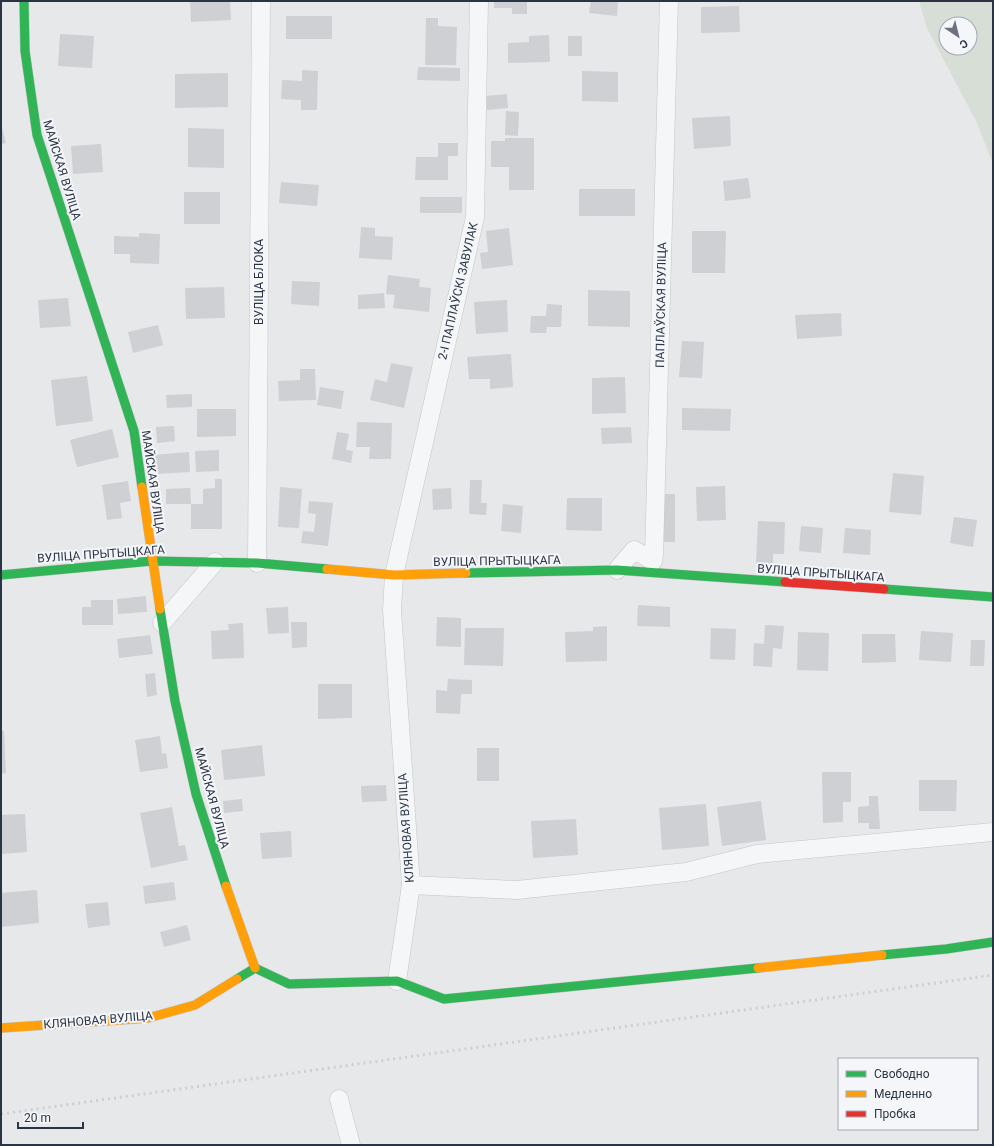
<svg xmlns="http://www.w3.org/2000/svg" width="994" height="1146" font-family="Roboto,sans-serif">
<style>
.green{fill:#d6ded6;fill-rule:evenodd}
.building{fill:#ced0d3}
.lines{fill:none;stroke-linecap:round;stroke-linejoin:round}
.street-casing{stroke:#c4c6c8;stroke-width:19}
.fast-casing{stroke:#c4c6c8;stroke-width:10}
.slow-casing{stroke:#c4c6c8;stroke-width:10}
.jam-casing{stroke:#c4c6c8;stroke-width:10}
.street{stroke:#f5f6f7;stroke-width:18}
.fast{stroke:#30b455;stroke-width:9}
.slow{stroke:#ff9f0a;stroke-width:9}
.jam{stroke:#e5322d;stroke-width:9}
.rail{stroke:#cecfd2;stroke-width:3;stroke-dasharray:2 4;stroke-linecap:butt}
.labels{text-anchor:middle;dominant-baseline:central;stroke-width:4;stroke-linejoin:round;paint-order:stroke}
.street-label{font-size:12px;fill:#2b3445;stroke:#f4f6f9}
</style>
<rect width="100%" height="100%" fill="#e6e8ea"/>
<path class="green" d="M919 1H993V164L977 123 927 28ZM946 24H970V48H946Z"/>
<g class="building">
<path d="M190 1H230L231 20 191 22Z"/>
<path d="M494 1H527V14H512V8H494Z"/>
<path d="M591 1H618L617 16 589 13Z"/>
<path d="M739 6 740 32 701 33V7Z"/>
<rect x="286" y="16" width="46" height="23"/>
<path d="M426 18H438V26L457 27 456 65H425Z"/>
<path d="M60 34 94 36 92 68 58 66Z"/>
<path d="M549 35 550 62 508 63V43L529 42V36Z"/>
<rect x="568" y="36" width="14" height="20"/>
<path d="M418 67 460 68V81L417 80Z"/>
<path d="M302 70 318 71 317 110H301V100L281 99 282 80 302 81Z"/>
<path d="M582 71 618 72V102L582 101Z"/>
<path d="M228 73V107L175 108V74Z"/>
<path d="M507 94 508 108 487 110 486 96Z"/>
<path d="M506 111 519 112 518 136 505 135Z"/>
<path d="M730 116 731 146 694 149 692 118Z"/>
<path d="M1 124 6 143 1 144Z"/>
<path d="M188 128 224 129V168L188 167Z"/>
<path d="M505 138H534V190H509V167H491V141H505Z"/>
<path d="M438 143H458V156H448V180H415L416 157H438Z"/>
<path d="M101 144 103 172 73 174 71 146Z"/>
<path d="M748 178 751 198 725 201 723 181Z"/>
<path d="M281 182 319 185 317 206 279 203Z"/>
<rect x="579" y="189" width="56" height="27"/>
<rect x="184" y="192" width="36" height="32"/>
<rect x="420" y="197" width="42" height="16"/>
<path d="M361 227 375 228V236L393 237 392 260 359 258Z"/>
<path d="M509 228 513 265 482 269 480 253 488 252 486 231Z"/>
<path d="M692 231H726L725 273H692Z"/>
<path d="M139 233 160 234 159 264 130 263V254H114V236L139 237Z"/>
<path d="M388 275 420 279 419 287 431 288 429 312 393 308 395 295 386 294Z"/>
<path d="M292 281 320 282 319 306 291 304Z"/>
<path d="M224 287 225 318 186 319 185 288Z"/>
<path d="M588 290 630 291V327L588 326Z"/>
<path d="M384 293 385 308 358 309V295Z"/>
<path d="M68 298 71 326 40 328 38 300Z"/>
<path d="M507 300 508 332 476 334 474 302Z"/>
<path d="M547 304 562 305 561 327H547L546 333H530L531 316H546Z"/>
<path d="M841 313 842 336 797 339 795 315Z"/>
<path d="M158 325 163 345 133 353 128 332Z"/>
<path d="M682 341 704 342 702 378 679 377Z"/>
<path d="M511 354 513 387 490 389V379H469L467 357Z"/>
<path d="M391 363 413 367 404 408 370 400 375 379 387 382Z"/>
<path d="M300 369H315L316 400 279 401 278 381 300 380Z"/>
<path d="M87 376 93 421 56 426 51 380Z"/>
<path d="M625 377 626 413 592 414V378Z"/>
<path d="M320 387 344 391 341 409 317 405Z"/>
<path d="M192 394V407L167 408 166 395Z"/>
<path d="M682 408 731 409 730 431 682 430Z"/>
<path d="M197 409H236V436L197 437Z"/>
<path d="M357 422 392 423 391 459H369L370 447H356Z"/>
<path d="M174 426 175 441 157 443 156 427Z"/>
<path d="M631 427 632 443 602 444 601 428Z"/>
<path d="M112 429 119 457 77 467 70 440Z"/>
<path d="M337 432 349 434 346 450 353 451 351 463 332 459Z"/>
<path d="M219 450V471L196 472 195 451Z"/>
<path d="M189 452 190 472 154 474 153 455Z"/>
<path d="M893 473 924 476 921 515 889 512Z"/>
<path d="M215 479H222V529H191V504H203V489L215 488Z"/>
<path d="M470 480H482L481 503H487L486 515 469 514Z"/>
<path d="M128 481 131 501 120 503 122 518 107 520 102 485Z"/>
<path d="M725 486 726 520 697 521 696 487Z"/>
<path d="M280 487 302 489 299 528 278 527Z"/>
<path d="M190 488 191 504H166V489Z"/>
<path d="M451 488 452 509 433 510 432 489Z"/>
<path d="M663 494H675V542H662Z"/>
<path d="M567 498H602V531L566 530Z"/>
<path d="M309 501 333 503 328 546 301 543 303 531 314 532 316 514 308 513Z"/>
<path d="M503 504 523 506 521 533 501 531Z"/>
<path d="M954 517 977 520 973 547 950 543Z"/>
<path d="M758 521 785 522 784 554H773V564L756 563Z"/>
<path d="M801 526 823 528 821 553 799 551Z"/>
<path d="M845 528 871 530 870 555 843 553Z"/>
<path d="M146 596 147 612 118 614 117 599Z"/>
<path d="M91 600H113V625H82V607H91Z"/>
<path d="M638 605 670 607V627L637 626Z"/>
<path d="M288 607 289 633 268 634 266 608Z"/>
<path d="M437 617 461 618V647L436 646Z"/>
<path d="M291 622H307V647L292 648Z"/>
<path d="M243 623 244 658 212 659 211 631 229 630 228 624Z"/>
<path d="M765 625 784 626 782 649 773 648 772 667 753 666 754 643 764 644Z"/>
<path d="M607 626V661L566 662 565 632 593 631V627Z"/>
<path d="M465 628H504L503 666 464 665Z"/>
<path d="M711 628 736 629 735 660 710 659Z"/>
<path d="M921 631 953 633 951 662 919 660Z"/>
<path d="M798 632 829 633 828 671 797 670Z"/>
<path d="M862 634H895L896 662 862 663Z"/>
<path d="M150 635 153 654 119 658 117 639Z"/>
<path d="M971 640H985L984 666H970Z"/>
<path d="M155 673 157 695 147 697 145 674Z"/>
<path d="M448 679 472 680V694H461L460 714 436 713V690L447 691Z"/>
<path d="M318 684H352V718L318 719Z"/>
<path d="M1 731H4L6 773 1 774Z"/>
<path d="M160 736 162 754 166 753 168 768 140 772 135 740Z"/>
<path d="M262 745 265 776 224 780 221 750Z"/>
<rect x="477" y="748" width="22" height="33"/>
<path d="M822 772H851V802H843V822L823 823Z"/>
<path d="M919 780H957L956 811H919Z"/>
<path d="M386 785 387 801 362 802 361 786Z"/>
<path d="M869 796H878L880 829H869V823H858V807L869 806Z"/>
<path d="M242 799 243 811 224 813 223 801Z"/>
<path d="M761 801 766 840 722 846 717 807Z"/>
<path d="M706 804 709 846 662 850 659 808Z"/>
<path d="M172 807 179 846 185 845 188 860 151 868 140 813Z"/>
<path d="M25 814 27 852 1 854V815Z"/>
<path d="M576 819 578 855 533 858 531 821Z"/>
<path d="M291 831 292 857 262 859 260 833Z"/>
<path d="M174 882 176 900 145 904 143 886Z"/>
<path d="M37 890 39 923 1 927V893Z"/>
<path d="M108 902 110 925 88 928 85 904Z"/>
<path d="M187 925 191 940 164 947 160 932Z"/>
</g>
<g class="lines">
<defs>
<g id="street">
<path d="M257 563 261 1"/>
<path d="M617 570 634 550 653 561 654 555 669 1"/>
<path d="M162 623 215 562"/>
<path d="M411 885 517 890 686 872 757 854 993 832"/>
<path d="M397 981 411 885 392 610 394 575 475 217 479 1"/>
<path d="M339 1099 351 1145"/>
</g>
<g id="fast">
<path d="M24 1 25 51 37 135 134 431 142 487"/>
<path d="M466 573 617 570 785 582"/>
<path d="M1 575 152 561 257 563 327 569"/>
<path d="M884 589 993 597"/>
<path d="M160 609 175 701 196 794 226 886"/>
<path d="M882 955 946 949 993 942"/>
<path d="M237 979 255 968 289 984 397 981 444 999 758 968"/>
</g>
<g id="slow">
<path d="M142 487 160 609"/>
<path d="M327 569 394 575 466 573"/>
<path d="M226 886 255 968"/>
<path d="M758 968 882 955"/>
<path d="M1 1028 148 1018 195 1005 237 979"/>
</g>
<path id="jam" d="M785 582 884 589"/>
</defs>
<use href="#street" class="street-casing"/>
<use href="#fast" class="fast-casing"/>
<use href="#slow" class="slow-casing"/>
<use href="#jam" class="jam-casing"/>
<use href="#street" class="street"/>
<use href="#fast" class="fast"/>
<use href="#slow" class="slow"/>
<use href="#jam" class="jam"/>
<path class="rail" d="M1 1114 993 975"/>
</g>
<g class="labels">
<g class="street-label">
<text transform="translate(62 170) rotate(73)">МАЙСКАЯ ВУЛІЦА</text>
<text transform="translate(259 282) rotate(-90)">ВУЛІЦА БЛОКА</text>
<text transform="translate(458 291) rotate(-77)">2-І ПАПЛАЎСКІ ЗАВУЛАК</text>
<text transform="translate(661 305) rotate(-89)">ПАПЛАЎСКАЯ ВУЛІЦА</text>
<text transform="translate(153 482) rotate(82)">МАЙСКАЯ ВУЛІЦА</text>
<text transform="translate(101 554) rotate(-4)">ВУЛІЦА ПРЫТЫЦКАГА</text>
<text transform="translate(497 561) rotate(-1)">ВУЛІЦА ПРЫТЫЦКАГА</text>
<text transform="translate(821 573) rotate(4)">ВУЛІЦА ПРЫТЫЦКАГА</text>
<text transform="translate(212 798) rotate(75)">МАЙСКАЯ ВУЛІЦА</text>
<text transform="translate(406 828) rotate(-94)">КЛЯНОВАЯ ВУЛІЦА</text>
<text transform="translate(98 1020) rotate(-5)">КЛЯНОВАЯ ВУЛІЦА</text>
</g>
</g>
<rect width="994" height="1146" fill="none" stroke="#2b3445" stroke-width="4"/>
<rect x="838" y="1058" width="140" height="72" fill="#f4f6f9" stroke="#a4a8b1"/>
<rect x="846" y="1071" width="20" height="6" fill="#30b455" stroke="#a4a8b1"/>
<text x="874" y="1078" font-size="12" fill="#2b3445">Свободно</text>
<rect x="846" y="1091" width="20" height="6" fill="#ff9f0a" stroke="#a4a8b1"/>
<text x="874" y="1098" font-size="12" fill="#2b3445">Медленно</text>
<rect x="846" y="1111" width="20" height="6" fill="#e5322d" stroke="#a4a8b1"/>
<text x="874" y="1118" font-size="12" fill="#2b3445">Пробка</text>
<g transform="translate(958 36) rotate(145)"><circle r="19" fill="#f4f6f9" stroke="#a4a8b1"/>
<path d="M0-3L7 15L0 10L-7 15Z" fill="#6c737f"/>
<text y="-6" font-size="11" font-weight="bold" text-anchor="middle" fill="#2b3445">С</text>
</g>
<path d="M18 1122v6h65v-6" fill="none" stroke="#2b3445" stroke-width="2"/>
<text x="24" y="1122" font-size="12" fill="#2b3445" stroke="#f4f6f9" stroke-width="3" paint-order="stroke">20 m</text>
</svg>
